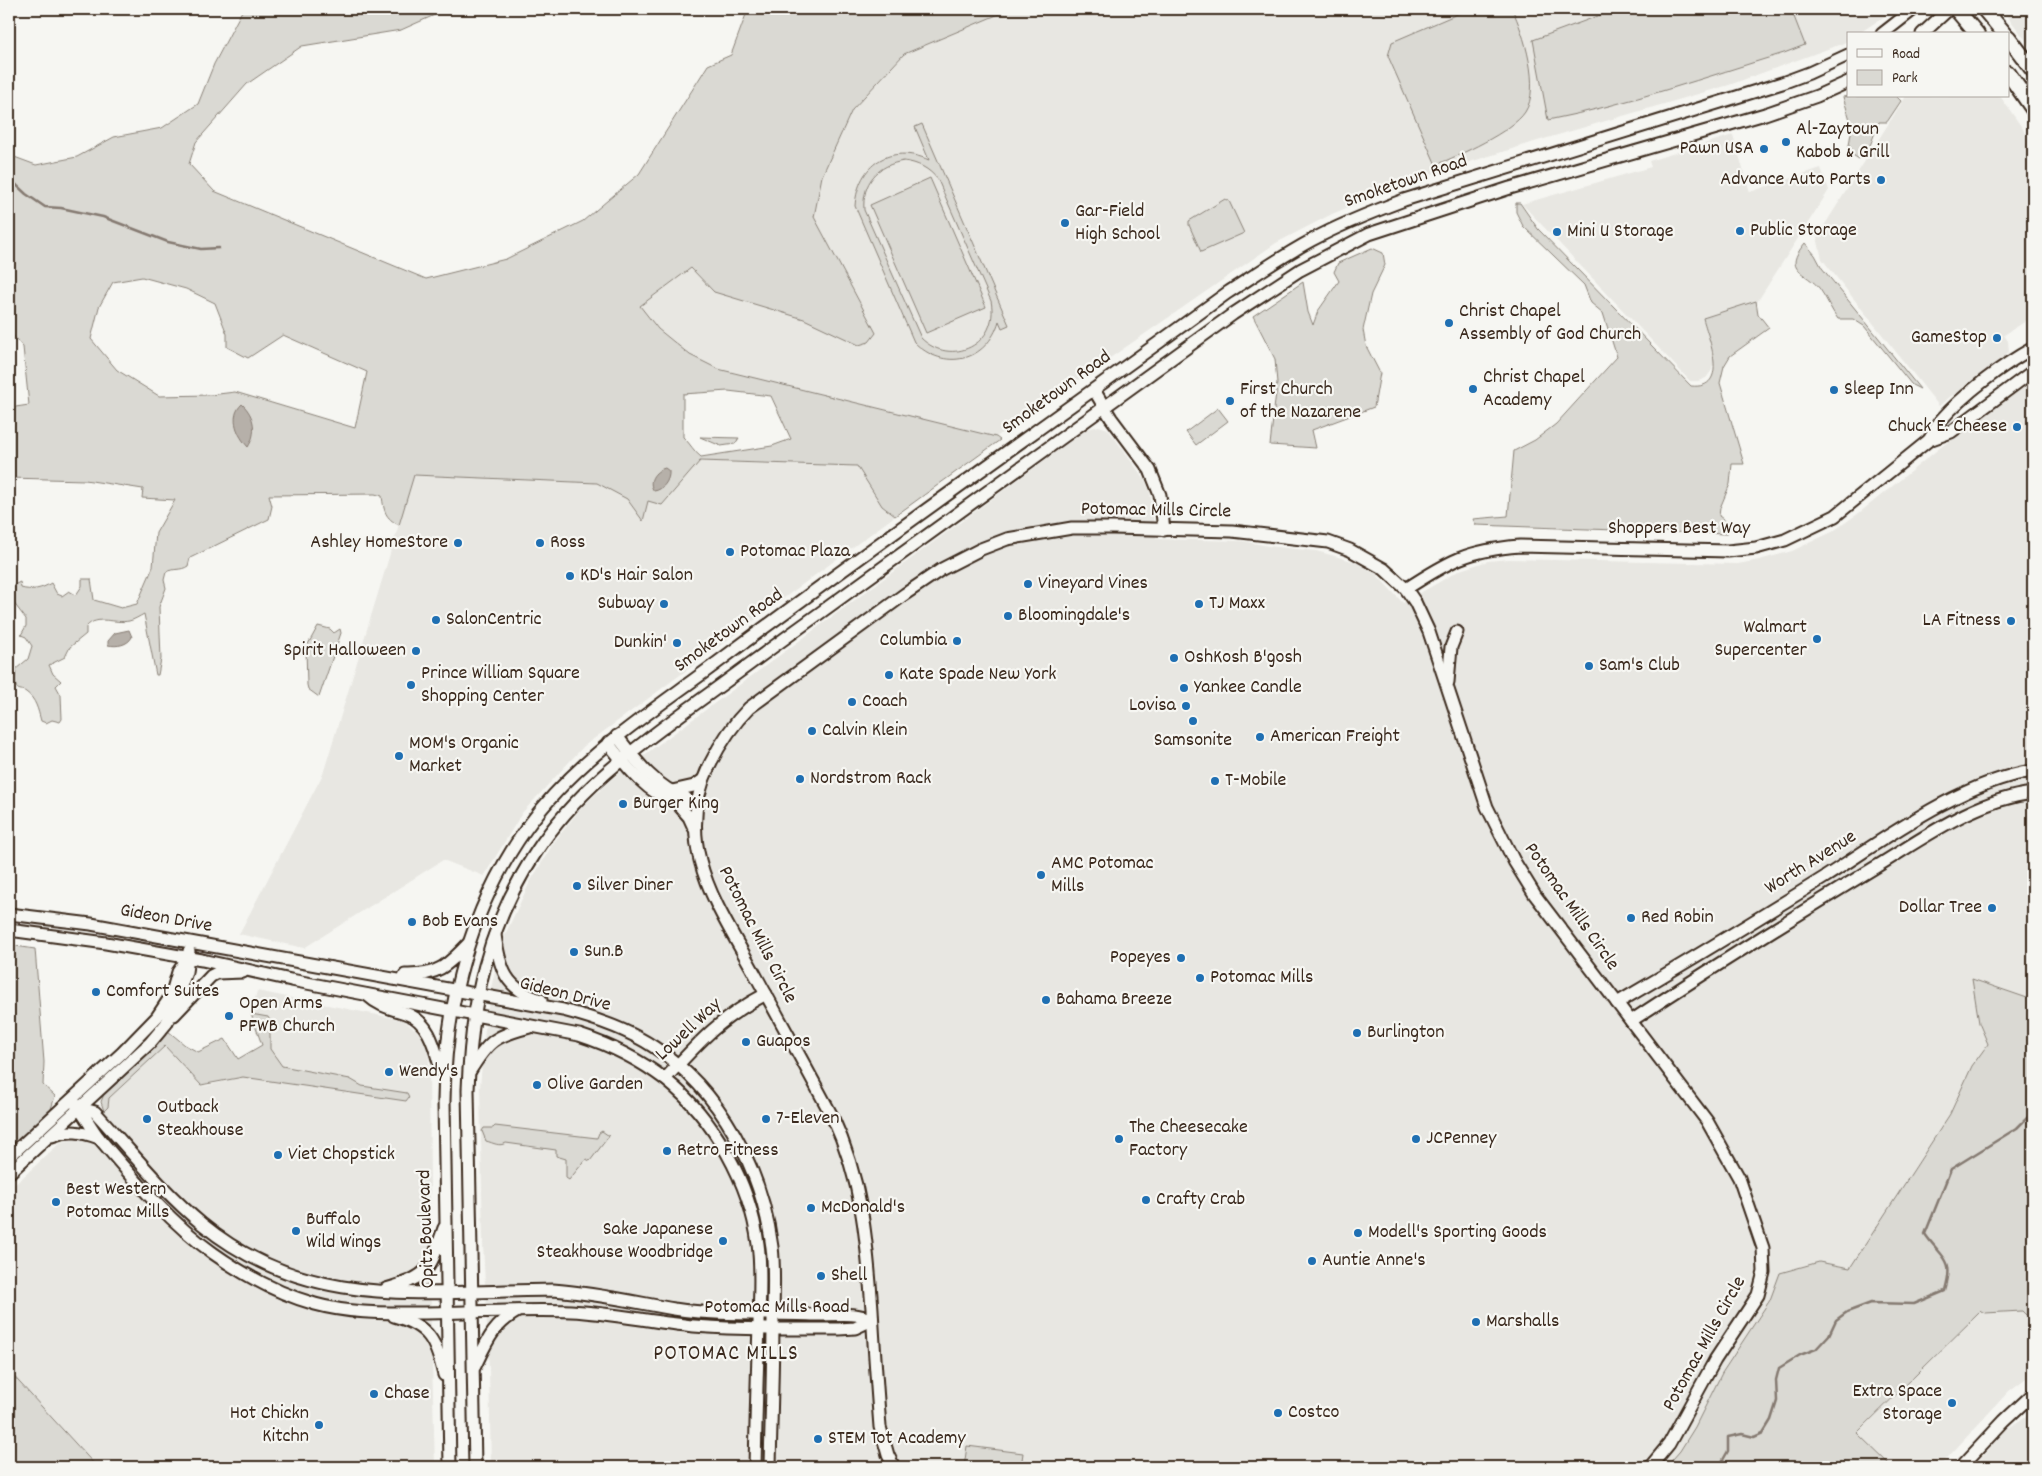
<svg xmlns="http://www.w3.org/2000/svg" width="2042" height="1476" font-family="Dekko,sans-serif">
<style>
.built{fill:#e8e7e2}
.green{fill:#dad9d3;stroke:#8a8278;fill-rule:evenodd}
.water{fill:#b6b0a9;stroke:#857a71}
.lines{fill:none;stroke-linecap:round;stroke-linejoin:round}
.stream{stroke:#857a71;stroke-width:2.5}
.secondary-casing{stroke:#3b2a1e;stroke-width:15}
.highway-casing{stroke:#3b2a1e;stroke-width:18}
.secondary{stroke:#f6f6f2;stroke-width:11}
.highway{stroke:#f6f6f2;stroke-width:14}
.poi-dot{fill:#1f6fb2;stroke:#f6f6f2;stroke-width:2}
.labels{text-anchor:middle;dominant-baseline:central;stroke-width:4.5;stroke-linejoin:round;paint-order:stroke}
.poi-label{font-size:20px;fill:#3b2a1e;stroke:#f6f6f2;text-anchor:start}
.street-label{font-size:20px;fill:#3b2a1e;stroke:#f6f6f2}
.quarter-label{font-size:22px;letter-spacing:1px;fill:#3b2a1e;stroke:#f6f6f2}
</style>
<rect width="100%" height="100%" fill="#f6f6f2"/>
<filter id="ink" filterUnits="userSpaceOnUse"><feTurbulence type="fractalNoise" baseFrequency=".02" numOctaves="2"/><feDisplacementMap in="SourceGraphic" scale="10" xChannelSelector="R" yChannelSelector="G"/><feConvolveMatrix kernelMatrix="1 2 1 2 8 2 1 2 1" color-interpolation-filters="sRGB"/></filter>
<g filter="url(#ink)">
<g class="built">
<path d="M1011 9H1882L1888 14 1858 34H1848V40L1844 43 1729 85 1544 139 1415 179 1332 214 1276 243 996 437 718 369 690 356 658 329 639 306 690 268 875 332 814 217 822 176 852 110 904 54Z"/>
<path d="M2002 9H2033V50Z"/>
<path d="M1906 96H2000L2023 129 2033 152V323L2029 319 2004 335 2008 341 2009 352 1961 392 1951 396 1939 406 1822 259 1817 237Z"/>
<path d="M1733 135 1750 192 1821 168 1829 190 1718 363 1712 366V370L1706 378 1698 381H1690L1522 204 1651 167 1649 161Z"/>
<path d="M2033 383V1000L1973 979 1979 1023 1988 1044 1972 1066 1950 1114 1850 1269 1819 1262 1780 1273 1770 1300 1722 1373 1695 1427 1680 1451 1666 1467H491L489 1369 483 1243 480 1087 485 1029 491 988 502 941 530 882 554 842 583 806 613 778 1087 429 1099 426 1108 429 1145 480 1150 492 1156 539 1243 541 1268 546 1316 551 1335 556 1355 562 1375 573 1403 603 1460 570 1488 561 1509 559 1738 564 1759 560 1792 551 1832 532 1859 513 1941 447 2018 391Z"/>
<path d="M624 459 857 466 882 506 895 516 584 746 522 813 484 876 443 860 304 948 239 934 323 774 414 475 615 483Z"/>
<path d="M257 991 403 1020 416 1030 426 1043 429 1059 431 1323 435 1467H97L9 1371V1190L61 1142 77 1139 108 1107 109 1098 165 1046 201 1085 206 1086 253 1074 262 1045 251 1014Z"/>
<path d="M2033 1303V1373L2009 1391 1939 1467H1892L1857 1434 1981 1311 1985 1313 2022 1311 2026 1315Z"/>
<path d="M2033 1411V1467H1973L2006 1430Z"/>
</g>
<g class="green">
<path d="M243 9H448L401 30 302 46 247 84 196 142 189 164 214 191 426 279 506 259 583 221 639 174 708 65 731 55 748 9H1011L904 54 852 110 822 176 814 217 876 333 869 342 859 345 804 319 714 292 691 268 640 306 658 329 690 355 718 369 996 437 1000 440 895 516 882 506 857 466 700 461 662 505 648 501 643 521 627 499 597 483 414 475 399 525C385 518 384 511 382 496L375 494 269 495 272 506 269 519 190 558 188 566C181 571 173 568 166 572L164 580 166 588 159 607 161 659 158 675H156L144 614C140 616 134 620 129 621 115 624 97 614 86 627V634L70 647 65 657 49 665 53 674 61 681 56 686 61 695 62 719 60 722 52 720 46 723 41 721C38 710 36 699 26 692 22 689 17 691 16 686 14 681 16 674 16 669L28 659 32 646 26 637 21 635 26 626V619L13 602 12 586 20 582 21 588C31 591 42 589 51 583L57 594 62 596 69 591 76 595 82 586V579H91L94 600 121 608 137 604 153 567 156 533 175 500 142 498 143 489 85 480 9 478V408L29 405 23 347 11 333H9V155L36 165 77 157 114 137 162 128 198 104 214 64ZM142 277 186 289 215 303 227 334V347L248 358 283 335 367 372 355 428 235 392 210 395 159 396 117 370 91 339 99 307 113 282ZM728 391 771 396 791 439 772 446 701 457C694 452 690 443 683 437V394Z"/>
<path d="M1469 9H1512C1524 33 1541 88 1525 112 1512 132 1459 155 1436 165L1388 56 1392 42Z"/>
<path d="M1617 9H1791L1805 45 1784 53C1706 77 1629 104 1548 120L1533 40Z"/>
<path d="M1848 96H1896L1901 101 1887 122H1879L1868 151 1861 153 1859 159 1848 152 1852 126 1843 97Z"/>
<path d="M922 124 1009 325 1002 328 999 321C987 362 944 372 914 342L855 206C858 164 890 143 929 160L915 127ZM904 161C918 163 929 168 938 180L991 301C1000 344 951 368 921 338L864 210C862 183 877 165 904 161Z"/>
<path d="M930 178 986 307 926 333 870 205Z"/>
<path d="M1225 199 1229 201 1244 233 1201 252 1189 225V221Z"/>
<path d="M1516 203H1520L1538 229 1691 386C1731 390 1708 338 1703 318L1756 301 1758 314 1769 328 1730 356 1724 366 1720 383 1744 464H1732L1730 484 1720 508 1719 516 1727 522V534L1476 525 1473 519 1508 516 1514 451 1535 440 1556 424 1617 357 1603 313 1591 303 1584 285 1523 226 1516 212Z"/>
<path d="M1805 243 1815 255 1822 268 1920 389 1912 385 1864 326 1853 319H1838C1831 310 1827 299 1820 289 1806 271 1781 272 1805 243Z"/>
<path d="M1372 248 1383 253 1385 265 1371 294 1363 330 1366 346 1380 373 1374 407 1312 430 1316 448 1270 445 1277 383 1275 359 1253 316 1303 282 1308 312 1313 325 1318 311 1339 281 1334 272 1338 263Z"/>
<path d="M1218 408 1228 421 1196 445 1186 432Z"/>
<path d="M700 437 739 438 735 444 721 446Z"/>
<path d="M318 626 330 629 334 633 340 629 341 633 319 697 308 689 307 685 306 648Z"/>
<path d="M9 945 35 949 44 1062 43 1085 55 1096 51 1109 9 1149Z"/>
<path d="M1972 979 2033 1000V1303L2026 1315 2022 1311 1985 1313 1981 1311 1857 1433 1892 1467H1666L1680 1451 1695 1427 1722 1373 1770 1300 1780 1273 1819 1262 1850 1268 1950 1114 1972 1066 1988 1044 1979 1023Z"/>
<path d="M251 1014 268 1017 270 1021V1049L282 1066 350 1079 362 1086 407 1093 409 1097 406 1101 243 1077 201 1085 165 1046 109 1098 108 1107 104 1111 101 1102 105 1091 168 1031 185 1045 198 1052 225 1039 238 1059 262 1045Z"/>
<path d="M495 1126 597 1138 599 1133 602 1131 609 1136 590 1161 586 1159 569 1180 566 1178V1159L556 1156V1150L506 1143C499 1147 494 1143 486 1141L482 1131 484 1128H493Z"/>
<path d="M9 1371 97 1467H9Z"/>
<path d="M967 1446 1023 1453 1021 1467H964Z"/>
</g>
<g class="water">
<path d="M242 404C255 416 257 433 248 447 238 436 228 417 242 404Z"/>
<path d="M665 468 669 471C670 480 663 490 654 491 647 482 654 471 665 468Z"/>
<path d="M129 630 132 637C128 645 117 647 108 645V641L115 633Z"/>
</g>
<g class="lines">
<g class="stream">
<path d="M9 178 26 194 45 207 61 208 103 217 168 242 201 249 219 248"/>
<path d="M1719 1467 1728 1451V1437L1742 1434 1754 1437 1763 1433 1771 1420 1777 1401 1776 1380 1779 1368 1800 1355 1816 1349 1829 1335 1836 1320 1847 1312 1871 1303 1914 1304 1945 1291C1955 1257 1942 1259 1925 1234L1951 1169 2017 1128 2033 1112"/>
</g>
<defs>
<g id="secondary">
<path d="M1882 34 1914 9"/>
<path d="M1922 34 1949 9"/>
<path d="M1094 390 1111 418 1150 470 1160 495 1164 530"/>
<path d="M1929 440C1933 434 1936 426 1941 420 1964 394 2002 365 2033 348"/>
<path d="M1406 589C1449 561 1468 550 1520 546L1728 551 1756 548 1785 540 1835 516 1929 440 1951 432 2033 371"/>
<path d="M1448 682 1451 647 1457 632"/>
<path d="M617 736C636 761 655 787 686 798"/>
<path d="M608 743C624 763 647 794 674 801 681 803 690 802 698 802"/>
<path d="M672 791 694 786 703 780"/>
<path d="M675 801 689 817 694 828"/>
<path d="M9 914 91 924 563 1010C594 1018 627 1029 654 1047 721 1090 762 1170 772 1247 775 1271 773 1295 773 1319 773 1369 771 1418 770 1467"/>
<path d="M9 930 106 943 202 960 291 980 579 1035C610 1045 640 1060 666 1080 714 1118 750 1183 758 1244 762 1272 759 1300 759 1327 757 1374 756 1421 755 1467"/>
<path d="M495 935C500 969 505 989 541 1000"/>
<path d="M405 975C437 976 447 966 468 944"/>
<path d="M367 995C379 1006 390 1008 405 1013 430 1021 435 1049 441 1070"/>
<path d="M1617 1003C1687 962 1756 920 1825 877 1884 839 1963 781 2033 771"/>
<path d="M174 1015 211 976 217 973 243 972"/>
<path d="M1631 1021C1711 968 1792 918 1874 868 1924 838 1974 800 2033 793"/>
<path d="M470 1071C489 1040 495 1036 530 1027"/>
<path d="M665 1079C699 1042 720 1018 766 994"/>
<path d="M72 1100C83 1111 89 1125 99 1138 133 1178 169 1222 213 1253 244 1275 279 1294 315 1304 347 1313 380 1313 413 1313 465 1313 518 1309 571 1311 612 1313 652 1322 694 1326 742 1330 790 1329 839 1329L855 1328 872 1320"/>
<path d="M80 1108 95 1112C130 1150 163 1192 202 1224 309 1312 426 1291 553 1290 595 1293 634 1302 674 1309 720 1316 767 1313 812 1315 832 1316 854 1311 872 1320"/>
<path d="M52 1136C69 1129 82 1132 99 1138"/>
<path d="M9 1157 122 1053 157 1017 171 996 178 972 187 959"/>
<path d="M9 1173 150 1043 166 1024 174 1007 186 972 189 951"/>
<path d="M386 1289C431 1276 429 1270 444 1228"/>
<path d="M394 1316C430 1326 436 1342 444 1375"/>
<path d="M475 1366C487 1341 493 1325 518 1311"/>
<path d="M450 1467 444 1101C445 1005 470 908 526 829 579 755 655 710 726 656 891 533 1060 415 1227 293 1255 275 1282 256 1312 240 1341 224 1372 212 1404 200L1782 83 1809 73 1848 55"/>
<path d="M475 1467 468 1090C471 1003 487 926 536 852 576 791 630 752 688 709 730 679 771 648 813 618 953 517 1093 415 1233 314L1300 270 1369 234 1510 188 1765 114 1817 96 1848 82"/>
<path d="M894 1467 888 1455 880 1427C877 1388 874 1348 872 1309 867 1240 862 1180 832 1116 807 1069 781 1022 756 976 718 906 671 845 710 764 721 742 732 725 749 708L905 594 942 569 981 549 1007 539 1072 528H1113L1232 531 1328 542 1350 550 1384 569 1406 589 1415 602 1429 632 1487 807 1514 861 1535 895 1707 1121 1739 1178 1763 1248 1764 1272 1758 1295 1715 1360 1669 1444 1650 1467"/>
<path d="M1961 1467 2004 1421 2033 1394"/>
</g>
<g id="highway">
<path d="M1956 9 1977 34"/>
<path d="M1984 9 2005 34"/>
<path d="M2008 37 2033 70"/>
<path d="M2008 73 2033 109"/>
</g>
</defs>
<use href="#secondary" class="secondary-casing"/>
<use href="#highway" class="highway-casing"/>
<use href="#secondary" class="secondary"/>
<use href="#highway" class="highway"/>
</g>
</g>
<g class="poi-dot">
<circle cx="1786" cy="142" r="5"/>
<circle cx="1764" cy="149" r="5"/>
<circle cx="1881" cy="180" r="5"/>
<circle cx="1065" cy="223" r="5"/>
<circle cx="1740" cy="231" r="5"/>
<circle cx="1557" cy="232" r="5"/>
<circle cx="1449" cy="323" r="5"/>
<circle cx="1997" cy="338" r="5"/>
<circle cx="1473" cy="389" r="5"/>
<circle cx="1834" cy="390" r="5"/>
<circle cx="1230" cy="401" r="5"/>
<circle cx="2017" cy="427" r="5"/>
<circle cx="458" cy="543" r="5"/>
<circle cx="540" cy="543" r="5"/>
<circle cx="730" cy="552" r="5"/>
<circle cx="570" cy="576" r="5"/>
<circle cx="1028" cy="584" r="5"/>
<circle cx="664" cy="604" r="5"/>
<circle cx="1199" cy="604" r="5"/>
<circle cx="1008" cy="616" r="5"/>
<circle cx="436" cy="620" r="5"/>
<circle cx="2011" cy="621" r="5"/>
<circle cx="1817" cy="639" r="5"/>
<circle cx="957" cy="641" r="5"/>
<circle cx="677" cy="643" r="5"/>
<circle cx="416" cy="651" r="5"/>
<circle cx="1174" cy="658" r="5"/>
<circle cx="1589" cy="666" r="5"/>
<circle cx="889" cy="675" r="5"/>
<circle cx="411" cy="685" r="5"/>
<circle cx="1184" cy="688" r="5"/>
<circle cx="852" cy="702" r="5"/>
<circle cx="1186" cy="706" r="5"/>
<circle cx="1193" cy="721" r="5"/>
<circle cx="812" cy="731" r="5"/>
<circle cx="1260" cy="737" r="5"/>
<circle cx="399" cy="756" r="5"/>
<circle cx="800" cy="779" r="5"/>
<circle cx="1215" cy="781" r="5"/>
<circle cx="623" cy="804" r="5"/>
<circle cx="1041" cy="875" r="5"/>
<circle cx="577" cy="886" r="5"/>
<circle cx="1992" cy="908" r="5"/>
<circle cx="1631" cy="918" r="5"/>
<circle cx="412" cy="922" r="5"/>
<circle cx="574" cy="952" r="5"/>
<circle cx="1181" cy="958" r="5"/>
<circle cx="1200" cy="978" r="5"/>
<circle cx="96" cy="992" r="5"/>
<circle cx="1046" cy="1000" r="5"/>
<circle cx="229" cy="1016" r="5"/>
<circle cx="1357" cy="1033" r="5"/>
<circle cx="746" cy="1042" r="5"/>
<circle cx="389" cy="1072" r="5"/>
<circle cx="537" cy="1085" r="5"/>
<circle cx="147" cy="1119" r="5"/>
<circle cx="766" cy="1119" r="5"/>
<circle cx="1119" cy="1139" r="5"/>
<circle cx="1416" cy="1139" r="5"/>
<circle cx="667" cy="1151" r="5"/>
<circle cx="278" cy="1155" r="5"/>
<circle cx="1146" cy="1200" r="5"/>
<circle cx="56" cy="1202" r="5"/>
<circle cx="811" cy="1208" r="5"/>
<circle cx="296" cy="1231" r="5"/>
<circle cx="1358" cy="1233" r="5"/>
<circle cx="723" cy="1241" r="5"/>
<circle cx="1312" cy="1261" r="5"/>
<circle cx="821" cy="1276" r="5"/>
<circle cx="1476" cy="1322" r="5"/>
<circle cx="374" cy="1394" r="5"/>
<circle cx="1952" cy="1403" r="5"/>
<circle cx="1278" cy="1413" r="5"/>
<circle cx="319" cy="1425" r="5"/>
<circle cx="818" cy="1439" r="5"/>
</g>
<g class="labels">
<g class="poi-label">
<text x="1796" y="130">Al-Zaytoun<tspan x="1796" dy="23">Kabob &amp; Grill</tspan></text>
<text x="1754" y="149" text-anchor="end">Pawn USA</text>
<text x="1871" y="180" text-anchor="end">Advance Auto Parts</text>
<text x="1075" y="212">Gar-Field<tspan x="1075" dy="23">High School</tspan></text>
<text x="1750" y="231">Public Storage</text>
<text x="1567" y="232">Mini U Storage</text>
<text x="1459" y="312">Christ Chapel<tspan x="1459" dy="23">Assembly of God Church</tspan></text>
<text x="1987" y="338" text-anchor="end">GameStop</text>
<text x="1483" y="378">Christ Chapel<tspan x="1483" dy="23">Academy</tspan></text>
<text x="1240" y="390">First Church<tspan x="1240" dy="23">of the Nazarene</tspan></text>
<text x="1844" y="390">Sleep Inn</text>
<text x="2007" y="427" text-anchor="end">Chuck E. Cheese</text>
<text x="448" y="543" text-anchor="end">Ashley HomeStore</text>
<text x="550" y="543">Ross</text>
<text x="740" y="552">Potomac Plaza</text>
<text x="580" y="576">KD's Hair Salon</text>
<text x="1038" y="584">Vineyard Vines</text>
<text x="654" y="604" text-anchor="end">Subway</text>
<text x="1209" y="604">TJ Maxx</text>
<text x="1018" y="616">Bloomingdale's</text>
<text x="446" y="620">SalonCentric</text>
<text x="2001" y="621" text-anchor="end">LA Fitness</text>
<text x="1807" y="628" text-anchor="end">Walmart<tspan x="1807" dy="23">Supercenter</tspan></text>
<text x="947" y="641" text-anchor="end">Columbia</text>
<text x="667" y="643" text-anchor="end">Dunkin'</text>
<text x="406" y="651" text-anchor="end">Spirit Halloween</text>
<text x="1184" y="658">OshKosh B'gosh</text>
<text x="1599" y="666">Sam's Club</text>
<text x="421" y="674">Prince William Square<tspan x="421" dy="23">Shopping Center</tspan></text>
<text x="899" y="675">Kate Spade New York</text>
<text x="1194" y="688">Yankee Candle</text>
<text x="862" y="702">Coach</text>
<text x="1176" y="706" text-anchor="end">Lovisa</text>
<text x="822" y="731">Calvin Klein</text>
<text x="1270" y="737">American Freight</text>
<text x="1193" y="741" text-anchor="middle">Samsonite</text>
<text x="409" y="744">MOM's Organic<tspan x="409" dy="23">Market</tspan></text>
<text x="810" y="779">Nordstrom Rack</text>
<text x="1225" y="781">T-Mobile</text>
<text x="633" y="804">Burger King</text>
<text x="1051" y="864">AMC Potomac<tspan x="1051" dy="23">Mills</tspan></text>
<text x="587" y="886">Silver Diner</text>
<text x="1982" y="908" text-anchor="end">Dollar Tree</text>
<text x="1641" y="918">Red Robin</text>
<text x="422" y="922">Bob Evans</text>
<text x="584" y="952">Sun.B</text>
<text x="1171" y="958" text-anchor="end">Popeyes</text>
<text x="1210" y="978">Potomac Mills</text>
<text x="106" y="992">Comfort Suites</text>
<text x="1056" y="1000">Bahama Breeze</text>
<text x="239" y="1004">Open Arms<tspan x="239" dy="23">PFWB Church</tspan></text>
<text x="1367" y="1033">Burlington</text>
<text x="756" y="1042">Guapos</text>
<text x="399" y="1072">Wendy's</text>
<text x="547" y="1085">Olive Garden</text>
<text x="157" y="1108">Outback<tspan x="157" dy="23">Steakhouse</tspan></text>
<text x="776" y="1119">7-Eleven</text>
<text x="1129" y="1128">The Cheesecake<tspan x="1129" dy="23">Factory</tspan></text>
<text x="1426" y="1139">JCPenney</text>
<text x="677" y="1151">Retro Fitness</text>
<text x="288" y="1155">Viet Chopstick</text>
<text x="66" y="1190">Best Western<tspan x="66" dy="23">Potomac Mills</tspan></text>
<text x="1156" y="1200">Crafty Crab</text>
<text x="821" y="1208">McDonald's</text>
<text x="306" y="1220">Buffalo<tspan x="306" dy="23">Wild Wings</tspan></text>
<text x="713" y="1230" text-anchor="end">Sake Japanese<tspan x="713" dy="23">Steakhouse Woodbridge</tspan></text>
<text x="1368" y="1233">Modell's Sporting Goods</text>
<text x="1322" y="1261">Auntie Anne's</text>
<text x="831" y="1276">Shell</text>
<text x="1486" y="1322">Marshalls</text>
<text x="1942" y="1392" text-anchor="end">Extra Space<tspan x="1942" dy="23">Storage</tspan></text>
<text x="384" y="1394">Chase</text>
<text x="1288" y="1413">Costco</text>
<text x="309" y="1414" text-anchor="end">Hot Chickn<tspan x="309" dy="23">Kitchn</tspan></text>
<text x="828" y="1439">STEM Tot Academy</text>
</g>
<g class="street-label">
<text transform="translate(1406 182) rotate(-19)">Smoketown Road</text>
<text transform="translate(1057 393) rotate(-36)">Smoketown Road</text>
<text transform="translate(1156 511) rotate(1)">Potomac Mills Circle</text>
<text x="1679" y="529">Shoppers Best Way</text>
<text transform="translate(729 631) rotate(-36)">Smoketown Road</text>
<text transform="translate(1811 863) rotate(-32)">Worth Avenue</text>
<text transform="translate(1571 907) rotate(55)">Potomac Mills Circle</text>
<text transform="translate(166 919) rotate(10)">Gideon Drive</text>
<text transform="translate(757 935) rotate(63)">Potomac Mills Circle</text>
<text transform="translate(565 995) rotate(14)">Gideon Drive</text>
<text transform="translate(689 1030) rotate(-43)">Lowell Way</text>
<text transform="translate(427 1229) rotate(-92)">Opitz Boulevard</text>
<text x="777" y="1308">Potomac Mills Road</text>
<text transform="translate(1705 1344) rotate(-61)">Potomac Mills Circle</text>
</g>
<g class="quarter-label">
<text x="726" y="1354">POTOMAC MILLS</text>
</g>
</g>
<rect width="2042" height="1476" fill="none" stroke="#f6f6f2" stroke-width="30"/>
<rect x="15" y="15" width="2012" height="1446" fill="none" stroke="#3b2a1e" stroke-width="2" filter="url(#ink)"/>
<rect x="1847" y="32" width="162" height="65" fill="#f6f6f2" stroke="#aba49d"/>
<rect x="1857" y="49" width="25" height="8" fill="#f6f6f2" stroke="#aba49d"/>
<text x="1892" y="58" font-size="15" fill="#3b2a1e">Road</text>
<rect x="1857" y="70" width="25" height="15" fill="#dad9d3" stroke="#aba49d"/>
<text x="1892" y="82" font-size="15" fill="#3b2a1e">Park</text>
</svg>
